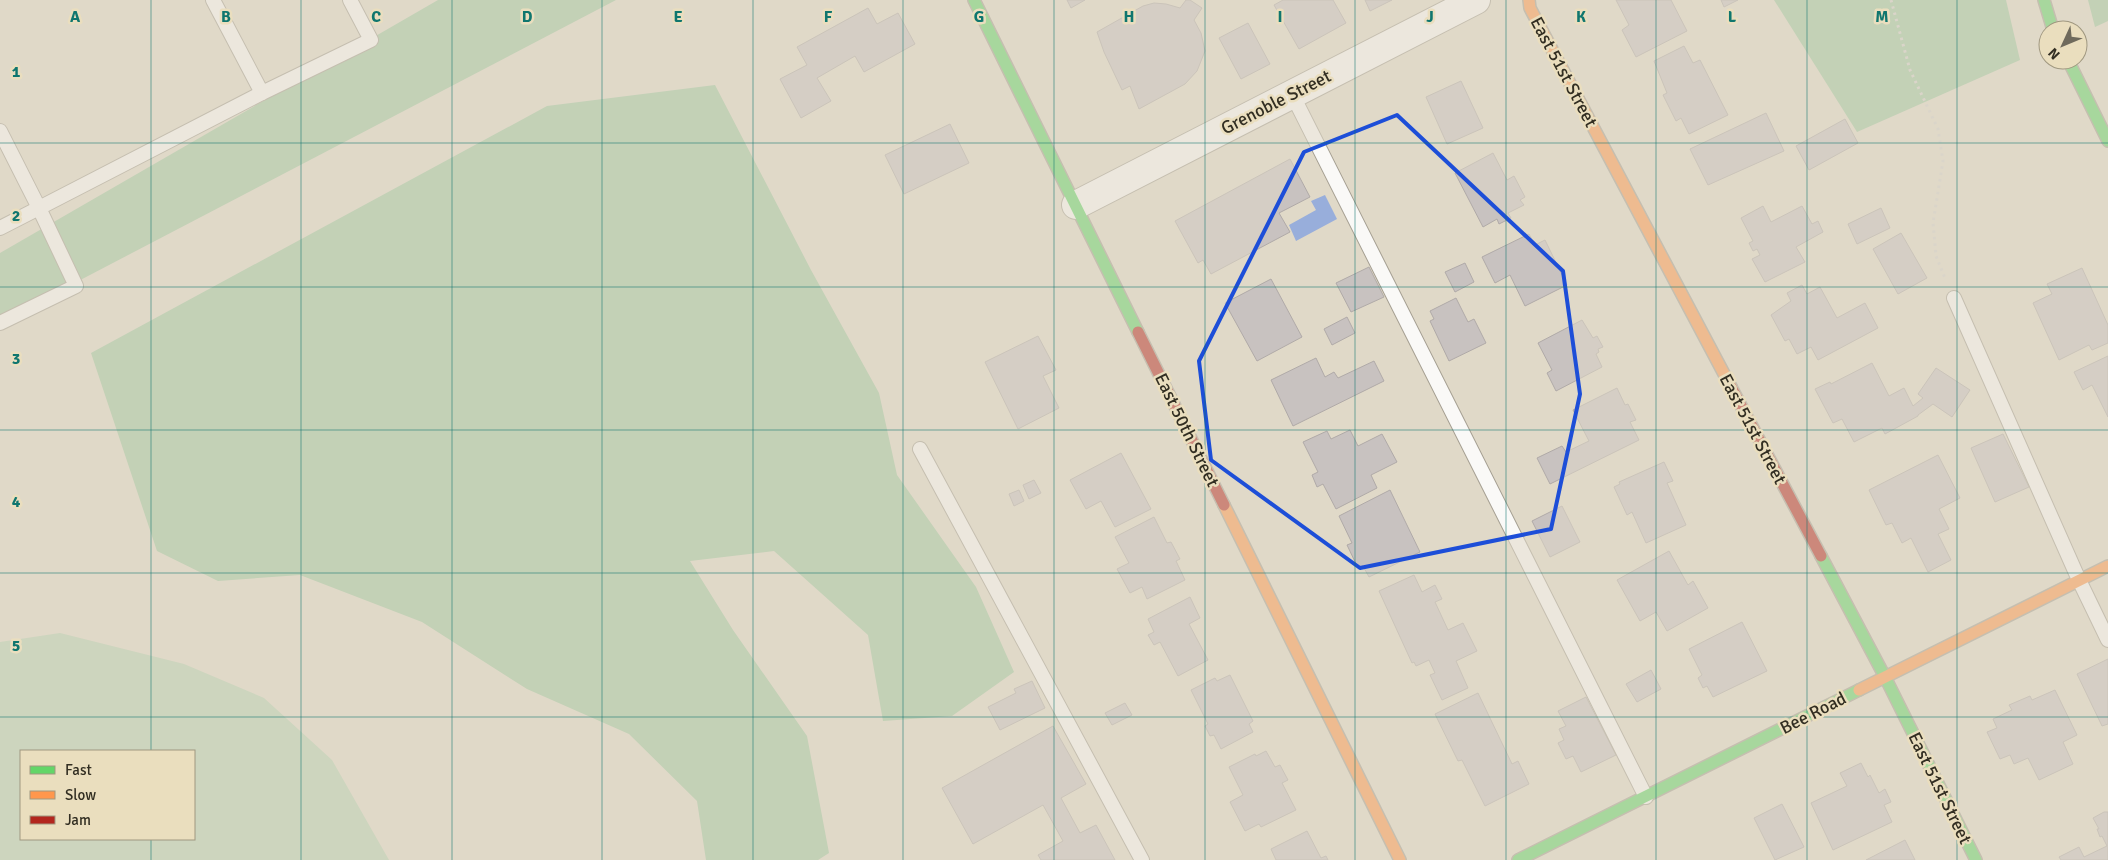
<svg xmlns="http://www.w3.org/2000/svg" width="2108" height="860" font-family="Signika,sans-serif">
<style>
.green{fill:#b5d1b1;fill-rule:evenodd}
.forest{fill:#9fc7a0}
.water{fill:#98aedb}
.building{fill:#c8c2c0;stroke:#b0aaa8}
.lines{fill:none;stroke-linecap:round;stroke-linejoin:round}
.lane-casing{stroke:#a59f92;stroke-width:16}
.street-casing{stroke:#a59f92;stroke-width:30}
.fast-casing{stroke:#a59f92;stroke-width:14}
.slow-casing{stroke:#a59f92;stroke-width:14}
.jam-casing{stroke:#a59f92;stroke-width:14}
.path{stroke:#d3d0cb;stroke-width:3;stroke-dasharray:2.5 4;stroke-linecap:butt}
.lane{stroke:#faf9f7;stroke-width:14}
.street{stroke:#faf9f7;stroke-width:28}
.fast{stroke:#63d668;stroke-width:11}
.slow{stroke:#ff974d;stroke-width:11}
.jam{stroke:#b3261e;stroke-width:11}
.marked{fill:none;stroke:#1d4ed8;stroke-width:4;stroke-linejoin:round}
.grid{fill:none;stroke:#0f766e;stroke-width:1;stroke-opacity:0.55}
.labels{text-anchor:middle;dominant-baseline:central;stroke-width:5;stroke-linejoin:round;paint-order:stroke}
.street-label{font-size:18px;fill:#322e22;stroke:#eadebe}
.grid-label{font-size:16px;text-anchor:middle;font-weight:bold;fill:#0f766e;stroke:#eadebe;stroke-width:5;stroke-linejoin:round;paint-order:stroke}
</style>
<rect width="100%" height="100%" fill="#e0d9c8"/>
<path class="green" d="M60 633 184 664 264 698 332 760 389 860H0V642ZM21 751H194V839H21Z"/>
<g class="forest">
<path d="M438 0H616L0 322V253Z"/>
<path d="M1774 0H2006L2020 60 1857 132Z"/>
<path d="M2088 0H2108V21L2095 27Z"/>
<path d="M715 85 811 270 879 393 897 475 976 587 1014 672 952 716 883 721 868 635 774 551 690 561 733 630 807 736 829 853 818 860H706L697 801 629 734 527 689 422 622 300 575 218 581 157 551 91 353 547 106Z"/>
</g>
<path class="water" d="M1325 195 1337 219 1296 241 1289 225 1316 210 1311 201Z"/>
<g class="building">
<path d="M1067 0H1085L1071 8Z"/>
<path d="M1186 0H1190L1202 8 1194 20 1201 33 1205 51 1197 71 1185 84 1139 109 1130 86 1122 90 1104 52 1097 32 1143 6 1154 3 1166 4 1180 8Z"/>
<path d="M1283 0H1333L1346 23 1299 49 1274 5Z"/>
<path d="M1365 0H1392L1370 11Z"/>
<path d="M1616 0H1671L1687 31 1636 57 1622 30 1629 25Z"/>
<path d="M1721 0H1738L1724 7Z"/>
<path d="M868 8 877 24 898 13 915 44 864 72 855 56 817 78 831 101 801 118 780 79 807 65 797 47Z"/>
<path d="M1248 23 1270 64 1241 79 1219 38Z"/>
<path d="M1684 46 1693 63 1700 60 1728 115 1689 134 1681 118 1676 121 1663 95 1667 93 1654 61Z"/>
<path d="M1461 81 1483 128 1447 144 1426 97Z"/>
<path d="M1766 113 1784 151 1708 185 1690 149Z"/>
<path d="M1845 119 1858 143 1809 170 1796 146Z"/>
<path d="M950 124 969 163 904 194 885 155Z"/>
<path d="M1493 153 1507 180 1514 176 1525 197 1520 200 1524 205 1508 213 1511 218 1499 224 1497 219 1483 227 1455 173Z"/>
<path d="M1290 159 1310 197 1279 213 1290 232 1211 274 1203 260 1198 263 1175 221Z"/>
<path d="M1763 206 1771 222 1802 206 1812 224 1818 221 1823 232 1796 247 1805 262 1765 282 1752 259 1760 255 1757 249 1753 251 1749 243 1753 241 1741 218Z"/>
<path d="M1881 208 1890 228 1857 244 1848 224Z"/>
<path d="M1901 233 1927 278 1898 294 1873 249Z"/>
<path d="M1529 234 1535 245 1545 240 1567 285 1525 306 1510 275 1495 283 1482 257Z"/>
<path d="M1465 263 1474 282 1455 292 1445 272Z"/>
<path d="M1369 267 1384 297 1351 312 1336 283Z"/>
<path d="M2082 268 2108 325V343L2092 350 2089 345 2059 360 2033 303 2052 294 2047 284Z"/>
<path d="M1271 279 1302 337 1257 361 1225 303Z"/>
<path d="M1802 285 1807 294 1820 287 1837 318 1865 303 1878 328 1818 360 1811 347 1797 354 1789 339 1785 341 1771 315 1791 301 1787 293Z"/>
<path d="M1456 298 1468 322 1474 319 1486 343 1449 361 1430 321 1434 319 1430 311Z"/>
<path d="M1347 317 1355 333 1332 345 1324 329Z"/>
<path d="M1582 320 1593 338 1597 336 1603 347 1598 349 1599 352 1596 354 1602 367 1556 391 1547 373 1552 370 1538 343Z"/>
<path d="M1038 336 1056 370 1043 376 1059 408 1018 429 985 362Z"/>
<path d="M2108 356V417L2092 385 2083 390 2074 372Z"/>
<path d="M1316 358 1325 377 1334 372 1338 378 1374 361 1384 381 1293 426 1271 380Z"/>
<path d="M1872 363 1889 396 1904 388 1913 406 1923 398 1918 394 1936 368 1970 390 1952 417 1933 404 1918 415V416L1885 434 1882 428 1854 442 1842 419 1833 423 1815 389 1830 382 1831 384Z"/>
<path d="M1617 388 1625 405 1628 404 1636 420 1630 422 1639 440 1550 484 1537 458 1562 446 1566 452 1589 441 1573 410Z"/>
<path d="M1350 430 1358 446 1382 434 1397 462 1371 475 1377 488 1336 509 1323 484 1317 487 1312 475 1318 472 1303 442 1327 431 1331 439Z"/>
<path d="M2003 434 2029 487 1995 502 1971 448Z"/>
<path d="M1121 453 1151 509 1115 527 1101 501 1086 509 1070 480Z"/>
<path d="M1938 455 1960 498 1939 509 1949 529 1938 534 1951 560 1928 572 1911 538 1902 543 1892 523 1886 525 1869 490Z"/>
<path d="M1664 462 1673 481 1667 483 1686 525 1646 543 1632 512 1627 515 1614 487 1620 484 1619 482Z"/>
<path d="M1034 480 1041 493 1029 499 1023 485Z"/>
<path d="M1019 490 1024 501 1014 506 1009 494Z"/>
<path d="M1390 490 1420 552 1369 577 1363 566 1358 568 1347 545 1352 543 1339 516Z"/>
<path d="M1562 506 1580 542 1550 557 1532 521Z"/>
<path d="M1154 517 1167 543 1171 542 1180 559 1176 561 1185 580 1147 599 1142 587 1130 593 1117 569 1129 563 1115 537Z"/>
<path d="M1669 551 1688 585 1693 581 1708 608 1667 631 1656 612 1640 621 1617 580Z"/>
<path d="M1414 575 1422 592 1435 585 1442 599 1435 602 1448 630 1463 623 1477 651 1456 661 1468 688 1442 700 1430 675 1435 673 1429 660 1416 666 1414 662 1412 663 1379 591Z"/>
<path d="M1190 597 1200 618 1189 624 1208 660 1178 676 1160 642 1154 645 1148 635 1154 632 1148 619Z"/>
<path d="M1742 622 1767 671 1713 697 1707 686 1703 688 1698 678 1702 675 1689 649Z"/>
<path d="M2108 659V724L2102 726 2077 674Z"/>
<path d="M1651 670 1661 689 1637 702 1626 684Z"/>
<path d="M1230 675 1253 721 1249 724 1253 732 1221 749 1214 735 1210 736 1205 726 1208 724 1191 690 1215 678 1217 681Z"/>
<path d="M1032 681 1045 708 1000 730 988 707 1016 693 1014 689Z"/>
<path d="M2055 690 2077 735 2063 742 2073 764 2039 780 2028 758 2014 764 2010 755 2000 759 1987 732 1997 728 1993 719 2012 710 2009 705 2030 696 2032 700Z"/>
<path d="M1478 693 1512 764 1518 761 1529 784 1485 806 1462 760 1458 761 1435 714Z"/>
<path d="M1586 697 1616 755 1581 772 1573 756 1566 759 1558 743 1564 740 1559 729 1566 726 1558 711Z"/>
<path d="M1125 703 1132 715 1112 725 1105 713Z"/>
<path d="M1053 726 1086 784 1061 798 1080 833 1096 825 1115 860H1041L1038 855 1063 841 1043 805 973 844 942 788Z"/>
<path d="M1266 751 1275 767 1280 765 1288 780 1282 783 1296 810 1261 827 1259 824 1245 831 1230 802 1243 795 1229 767 1255 754 1256 756Z"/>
<path d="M1861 763 1868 777 1870 775 1879 793 1885 789 1891 802 1884 805 1892 822 1833 850 1811 803 1847 786 1840 773Z"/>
<path d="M1782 804 1804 847 1775 860 1754 818Z"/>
<path d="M2104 812H2108V860H2061L2059 857 2079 847 2084 857 2107 846 2102 836 2100 837 2097 829H2099L2093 818Z"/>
<path d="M1307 831 1321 858 1326 856 1328 860H1276L1271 849Z"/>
<path d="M1905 840 1915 860H1866Z"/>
</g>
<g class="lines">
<defs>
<g id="lane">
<path d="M213 0 262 93"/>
<path d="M1292 94 1646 797"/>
<path d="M0 131 39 208 0 228"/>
<path d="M1954 298 2079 580 2108 640"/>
<path d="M0 323 76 286 39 208 262 93 371 40 350 0"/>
<path d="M920 449 1142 860"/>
</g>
<path id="street" d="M1076 205 1476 0"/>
<g id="fast">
<path d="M974 0 1138 332"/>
<path d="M2044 0 2053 30"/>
<path d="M2068 60 2108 141"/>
<path d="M1821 556 1885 677 1976 860"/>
<path d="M1518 860 1859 690"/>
</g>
<g id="slow">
<path d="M1529 0 1530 8 1731 387"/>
<path d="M1224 505 1400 860"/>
<path d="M1859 690 2108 566"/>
</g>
<g id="jam">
<path d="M1138 332 1224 505"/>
<path d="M1731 387 1821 556"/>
</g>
</defs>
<use href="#lane" class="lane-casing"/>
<use href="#street" class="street-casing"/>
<use href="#fast" class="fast-casing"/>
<use href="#slow" class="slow-casing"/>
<use href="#jam" class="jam-casing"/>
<path class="path" d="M1891 0 1910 70 1938 129 1943 161 1933 223 1936 256 1945 278"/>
<use href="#lane" class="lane"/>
<use href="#street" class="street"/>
<use href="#fast" class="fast"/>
<use href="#slow" class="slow"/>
<use href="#jam" class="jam"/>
</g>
<path d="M0 0H2108V860H0ZM1397 115 1563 271 1580 394 1551 529 1360 568 1211 460 1199 361 1304 152Z" fill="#e0d9c8" fill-opacity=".55" fill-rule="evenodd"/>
<path class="marked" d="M1397 115 1563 271 1580 394 1551 529 1360 568 1211 460 1199 361 1304 152Z"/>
<path class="grid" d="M151 0V751M301 0V860M452 0V860M602 0V860M753 0V860M903 0V860M1054 0V860M1205 0V860M1355 0V860M1506 0V860M1656 0V860M1807 0V860M1957 0V860M0 143H2108M0 287H2108M0 430H2108M0 573H2108M0 717H2108M151 839V860"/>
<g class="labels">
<g class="street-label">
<text transform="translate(1564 72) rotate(62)">East 51st Street</text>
<text transform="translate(1276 102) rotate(-27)">Grenoble Street</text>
<text transform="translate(1753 429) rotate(62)">East 51st Street</text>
<text transform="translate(1187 430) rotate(64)">East 50th Street</text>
<text transform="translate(1813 713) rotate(-27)">Bee Road</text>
<text transform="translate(1940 788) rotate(64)">East 51st Street</text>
</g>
</g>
<g class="grid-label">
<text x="75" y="22">A</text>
<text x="226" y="22">B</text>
<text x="376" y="22">C</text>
<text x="527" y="22">D</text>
<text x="678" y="22">E</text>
<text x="828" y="22">F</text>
<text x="979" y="22">G</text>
<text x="1129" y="22">H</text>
<text x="1280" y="22">I</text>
<text x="1430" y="22">J</text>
<text x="1581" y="22">K</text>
<text x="1732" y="22">L</text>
<text x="1882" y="22">M</text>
<text x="16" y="77">1</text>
<text x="16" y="221">2</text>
<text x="16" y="364">3</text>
<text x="16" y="507">4</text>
<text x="16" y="651">5</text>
</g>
<rect x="20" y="750" width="175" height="90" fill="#eadebe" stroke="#a09880"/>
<rect x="30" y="766" width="25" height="8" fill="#63d668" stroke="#a09880"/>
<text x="65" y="775" font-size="15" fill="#322e22">Fast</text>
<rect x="30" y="791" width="25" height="8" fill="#ff974d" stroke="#a09880"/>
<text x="65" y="800" font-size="15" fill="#322e22">Slow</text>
<rect x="30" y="816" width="25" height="8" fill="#b3261e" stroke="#a09880"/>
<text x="65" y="825" font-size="15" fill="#322e22">Jam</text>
<g transform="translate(2063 45) rotate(226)"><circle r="24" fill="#eadebe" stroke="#a09880"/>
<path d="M0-4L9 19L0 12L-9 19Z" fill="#6f6a5c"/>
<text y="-8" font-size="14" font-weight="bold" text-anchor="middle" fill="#322e22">N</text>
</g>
</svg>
